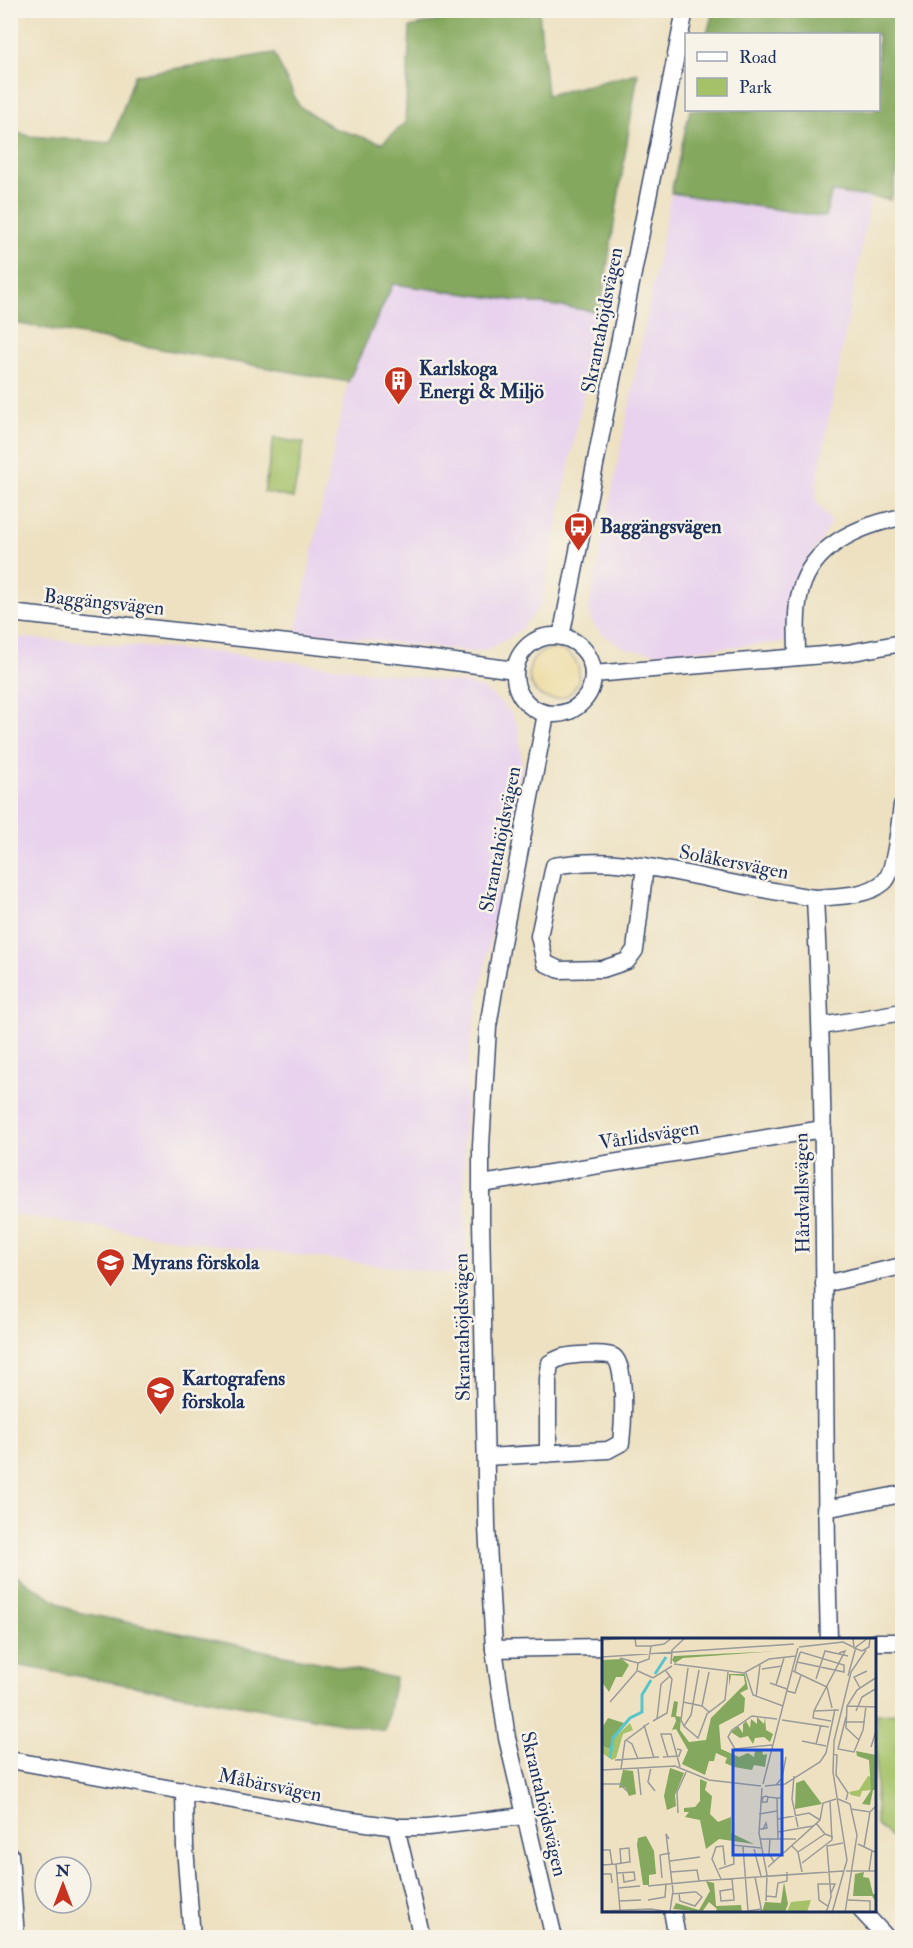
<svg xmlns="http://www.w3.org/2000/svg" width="913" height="1948" font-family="'IM FELL Double Pica',serif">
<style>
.built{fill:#e8d2ee}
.green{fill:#a5c269;stroke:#607864;stroke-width:1.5}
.forest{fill:#84a85d;stroke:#506c5e;stroke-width:1.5}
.sand{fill:#eeda9e;stroke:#84847e;stroke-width:1.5}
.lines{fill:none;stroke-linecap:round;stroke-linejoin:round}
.minor-casing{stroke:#3a4a6d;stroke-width:19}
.minor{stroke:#fff;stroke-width:16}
.labels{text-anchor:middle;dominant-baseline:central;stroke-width:5;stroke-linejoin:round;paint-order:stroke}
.street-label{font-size:20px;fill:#1b2f5e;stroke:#f7f3e8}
.poi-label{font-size:20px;font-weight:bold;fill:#1b2f5e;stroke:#f7f3e8;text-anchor:start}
.inset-river{fill:none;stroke:#58c5cc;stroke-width:3}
.inset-road{fill:none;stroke:#999a99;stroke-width:1.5}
.view{fill:#1d4ed8;fill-opacity:0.15;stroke:#1d4ed8;stroke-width:3}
.inset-edge{fill:none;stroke:#1b2f5e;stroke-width:3}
</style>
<rect width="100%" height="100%" fill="#f7f3e8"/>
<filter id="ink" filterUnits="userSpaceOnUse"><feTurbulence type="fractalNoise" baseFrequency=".0167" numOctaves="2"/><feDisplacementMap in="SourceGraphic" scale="12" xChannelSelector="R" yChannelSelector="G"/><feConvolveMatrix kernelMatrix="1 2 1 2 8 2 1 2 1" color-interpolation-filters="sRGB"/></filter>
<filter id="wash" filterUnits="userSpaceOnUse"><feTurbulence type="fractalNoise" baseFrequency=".008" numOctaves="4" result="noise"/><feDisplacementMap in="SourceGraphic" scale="24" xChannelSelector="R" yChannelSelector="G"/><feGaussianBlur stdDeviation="1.35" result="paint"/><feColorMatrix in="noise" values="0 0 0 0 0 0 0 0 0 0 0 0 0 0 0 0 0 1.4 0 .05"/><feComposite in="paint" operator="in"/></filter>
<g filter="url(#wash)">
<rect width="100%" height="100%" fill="#ede1c1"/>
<g class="built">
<path d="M832 192 871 198 816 487 817 503 831 521 822 540 804 565 788 607 786 642 657 653 627 649 605 636 593 624 589 608 671 193 825 217Z"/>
<path d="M392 284 600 312 541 605 521 629 506 640 488 649 473 652 296 631 348 382Z"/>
<path d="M11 637 213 652 462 683 482 688 504 705 514 718 519 729 522 767 468 1058 464 1135 466 1276 224 1246 11 1214Z"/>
</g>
<g class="green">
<path d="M274 438 304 443 293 498 264 492Z"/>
<path d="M902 1713V1845L876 1825V1714Z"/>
</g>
<g class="forest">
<path d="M487 10 539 11 547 95 638 73 600 312 393 284 348 382 14 323 11 320V131L30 136 111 143 135 75 274 53 299 106 333 128 382 143 405 123 410 27Z"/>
<path d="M713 11H902V151L891 200 832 192 825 217 671 193 690 110H878V34H707Z"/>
<path d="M10 1572 73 1611 395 1678 385 1731 11 1664Z"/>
</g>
<circle class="sand" cx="554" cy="674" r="25"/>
</g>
<g filter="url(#ink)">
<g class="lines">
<defs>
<g id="minor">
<path d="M10 613 417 657 515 670"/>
<circle cx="554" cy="675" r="39"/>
<path d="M561 637 685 10"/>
<path d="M797 657C797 637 795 617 799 597 809 546 858 526 902 517"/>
<path d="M593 674 848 653 902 643"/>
<path d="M546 714 501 948 488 1027 481 1146V1219L487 1527 494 1649 507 1738 554 1938"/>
<path d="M645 866 635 950 627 961 603 969 560 970 545 963 539 936 554 866C605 857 647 866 696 876 736 884 775 892 815 898"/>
<path d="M822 1026 902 1012"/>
<path d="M482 1184 823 1129"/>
<path d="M824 1284 902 1266"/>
<path d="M486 1457 608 1450 621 1443C623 1427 627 1367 614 1357 608 1352 571 1355 563 1357 559 1358 554 1361 550 1363L548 1379V1454"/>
<path d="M825 1509 902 1494"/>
<path d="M829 1639C822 1392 828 1145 815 898 837 896 866 897 884 882 895 873 900 821 902 805"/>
<path d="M876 1642H902"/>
<path d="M494 1649 604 1647"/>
<path d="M10 1760 345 1820 396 1827H428L524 1816"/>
<path d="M184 1790 185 1847 192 1938"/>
<path d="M396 1827 422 1938"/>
<path d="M10 1854 16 1938"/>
<path d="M672 1910 677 1938"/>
<path d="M861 1910 887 1938"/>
</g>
</defs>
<use href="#minor" class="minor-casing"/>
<use href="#minor" class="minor"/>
</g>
</g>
<defs>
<symbol id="building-pin" viewBox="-11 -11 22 30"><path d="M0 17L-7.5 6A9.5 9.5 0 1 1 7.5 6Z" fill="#c8321e" stroke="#f7f3e8"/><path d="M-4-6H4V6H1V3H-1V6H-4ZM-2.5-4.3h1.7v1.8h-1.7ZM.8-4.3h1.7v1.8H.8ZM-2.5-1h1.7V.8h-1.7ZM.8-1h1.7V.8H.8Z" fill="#fff"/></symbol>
<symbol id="bus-pin" viewBox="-11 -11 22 30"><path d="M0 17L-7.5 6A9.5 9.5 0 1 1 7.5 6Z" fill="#c8321e" stroke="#f7f3e8"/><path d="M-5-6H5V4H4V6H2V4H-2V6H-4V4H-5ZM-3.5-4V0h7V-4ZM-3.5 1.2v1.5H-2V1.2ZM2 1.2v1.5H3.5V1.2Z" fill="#fff"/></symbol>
<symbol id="school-pin" viewBox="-11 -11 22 30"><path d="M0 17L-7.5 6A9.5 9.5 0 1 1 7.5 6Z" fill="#c8321e" stroke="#f7f3e8"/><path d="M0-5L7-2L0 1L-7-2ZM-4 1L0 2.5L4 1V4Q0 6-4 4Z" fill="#fff"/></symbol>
</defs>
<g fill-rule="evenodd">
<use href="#building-pin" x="382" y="364" width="33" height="45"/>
<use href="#bus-pin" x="562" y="510" width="33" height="45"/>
<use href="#school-pin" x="94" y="1246" width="33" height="45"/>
<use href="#school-pin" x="144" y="1374" width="33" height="45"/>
</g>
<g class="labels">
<g class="street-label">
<text transform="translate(602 320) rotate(-79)">Skrantahöjdsvägen</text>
<text transform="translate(104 602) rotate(6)">Baggängsvägen</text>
<text transform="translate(500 839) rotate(-79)">Skrantahöjdsvägen</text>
<text transform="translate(734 862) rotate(11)">Solåkersvägen</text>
<text transform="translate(649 1135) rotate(-9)">Vårlidsvägen</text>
<text transform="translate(802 1193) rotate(-91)">Hårdvallsvägen</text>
<text transform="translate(462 1327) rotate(-91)">Skrantahöjdsvägen</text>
<text transform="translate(270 1785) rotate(11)">Måbärsvägen</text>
<text transform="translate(544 1804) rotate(77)">Skrantahöjdsvägen</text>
</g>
<g class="poi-label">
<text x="419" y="368">Karlskoga<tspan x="419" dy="23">Energi &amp; Miljö</tspan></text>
<text x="600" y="526">Baggängsvägen</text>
<text x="132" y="1262">Myrans förskola</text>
<text x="182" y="1378">Kartografens<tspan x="182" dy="23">förskola</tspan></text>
</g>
</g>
<g transform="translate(602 1638)">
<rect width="274" height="274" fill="#ede1c1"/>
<path d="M28 85 31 92 21 96 14 120 10 122 0 115V108L10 112 12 100ZM266 138 269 139V152L260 153 258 159 249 157 247 154 257 152ZM209 262 205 274H185L189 264Z" fill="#a5c269"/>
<path d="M175 13 81 20 73 25 70 22 72 18ZM20 21 27 27 20 39H14L7 54 0 44V22ZM127 36H143L146 51 138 55 143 60 142 74 117 87 119 111 137 119 146 115 152 119 153 113 160 112 161 117 165 116 163 129 152 127 150 132 132 129 123 125 125 120 114 115 112 123H107L103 137 80 126 86 112 74 91 70 92 74 83 73 79H69L72 63 76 64 74 78 79 79 78 92 87 104 104 102 109 80 143 46 142 38 129 37 127 48ZM155 79 162 86 163 79 164 92 171 96 168 104 162 99 153 100 151 106 146 98 138 100 129 94 136 88 141 95V86L144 83 148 90 149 81 155 86ZM6 80 22 85 11 100 8 111 0 108V90ZM254 113 274 117V152H271L268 167 260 166 269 152 267 122 255 118ZM68 130 82 135 73 157 74 168 65 172 62 158ZM21 132 31 133 34 156 27 158 23 149 17 150ZM98 141 105 144 103 152 110 158 108 176 116 184 129 179V195L152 206 117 201 104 211 98 182 83 179 87 174H82V170L93 169 98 163ZM202 142 220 166 193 171 194 145ZM44 198 52 213 54 236 47 237V247H41L35 207 36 200ZM262 234 261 239 267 240 271 256H274V264L270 258H251L253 236ZM104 243 112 245 114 268 139 267 140 274H113L115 271 107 264 100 274 71 271 74 265 97 272 108 253ZM182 244 186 266 183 274H160L163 264 179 265Z" fill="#84a85d"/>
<path class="inset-river" d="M53 36 64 19M8 120 11 100 28 80 40 74V57L49 42"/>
<path class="inset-road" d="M33 0 34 8H49L62 6 70 0M251 0 252 10 260 13 267 9 268 0M0 2 25 0M197 9 241 4 251 9M0 19 192 6M18 20 36 25M69 26 70 12 83 0M72 26 142 35 167 21 194 18M160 31 180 28M97 32 89 77 82 88 96 100 105 76 123 62 126 34M36 33 51 40 70 28M191 33 225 49 230 70M193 34V33L195 24 198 15 199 14 242 27V34L195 24M144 35 151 57 181 68M246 38 254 9 266 0M214 41 223 13 246 18M168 45 185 51M174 47 182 20M258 50 252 39 265 33M185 53 193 55 199 37M154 59 158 27M8 64 35 33 36 25 47 21 49 8M81 64 100 68 107 74M100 68 107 34M245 68 275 69M212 73 237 72M254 73 260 59 275 50M178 79 177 83 196 10M244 79 236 111 252 114 261 92 264 68M55 81 59 46 68 38M180 82 227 89M51 83 65 75 70 41 64 33M229 83 211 80 212 73 243 13 237 15M244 84H263M42 87 52 120M82 88 79 82 86 30M24 102 30 106 36 121M257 102 244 90 245 68 255 52 275 39M200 103 224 108M214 106 219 87M170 107 133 111 126 99 130 92 150 78 175 81M269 109 274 93V69M224 115 233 71M231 116 235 117 234 137 246 155 244 162M61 119 77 118 79 112 75 111M66 119 59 96H69L78 129M13 122 57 119M49 129 46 144 53 153M36 130 39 157M19 131 23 103 47 85M0 132 73 128 107 142 159 148M192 138 190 161 196 189M0 146H18L25 153M161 146 177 83M174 147 180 140 184 119M163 148 183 146 218 124 224 115M160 150 157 195 165 237 164 263M166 159 165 164H160L161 159 164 158 166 159 175 160M236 161 248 166 255 197 243 275M249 171 268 174 275 167M76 175 75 154 85 132M0 176V133M157 176 175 173M176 181 207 175 218 182M214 185 223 196 231 199M157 191H161L164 190H165L164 185 161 191M176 194 211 188M67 201 64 196 71 253 68 273M158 201H194M168 201 167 215 172 224M176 201 175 160H179L181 146M256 206 275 215M190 208 196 214 200 234M141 209 146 273 159 271M262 209 268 174M152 211 159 238M0 212H8L10 226M196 214 223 196M68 223 98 219M0 225 1 227 14 226 27 224H28L27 210 18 211 19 225M200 225 230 202 228 163M14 226 18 272M166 229 218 182 221 165 234 161M117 231 132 226 131 207 159 210M244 233H275M267 233 270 212M15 235 32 234 33 242 22 244 21 235M0 236H9L10 245M153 239 160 275M60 240 58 217 68 215M119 241 110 221 114 209 121 208 123 227M130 241 132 261V262L119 263 118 253 131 251M97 243 241 233M46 248 97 243 95 232 69 234M16 250 38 248M70 256 92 254H94L100 259 93 268 78 263 77 256M164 258 174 259 176 245 185 243V234M46 262 63 259 64 246M246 262 268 263V275M17 263 39 262M227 269 217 262 216 246H233L229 255M0 273 49 271 74 275M224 275 229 259 225 208 241 205M230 275 245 222 231 134 232 103 249 34 264 12"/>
<path class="view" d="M131 112H180V217H131Z"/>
<rect width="274" height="274" class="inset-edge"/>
</g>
<rect width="913" height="1948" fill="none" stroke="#f7f3e8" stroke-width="36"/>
<rect x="685" y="33" width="195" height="78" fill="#f7f3e8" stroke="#9fa5b1" stroke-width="1.5"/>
<rect x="697" y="52" width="30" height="9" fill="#ffffff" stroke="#9fa5b1" stroke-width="1.5"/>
<text x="739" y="63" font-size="18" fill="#1b2f5e">Road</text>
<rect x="697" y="78" width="30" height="18" fill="#a5c269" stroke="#9fa5b1" stroke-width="1.5"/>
<text x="739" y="93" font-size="18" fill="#1b2f5e">Park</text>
<g transform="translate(63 1885)"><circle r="28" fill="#f7f3e8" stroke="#9fa5b1" stroke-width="1.5"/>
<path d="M0-4.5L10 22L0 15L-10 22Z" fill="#c8321e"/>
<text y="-9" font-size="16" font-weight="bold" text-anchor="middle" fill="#1b2f5e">N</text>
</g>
</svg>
